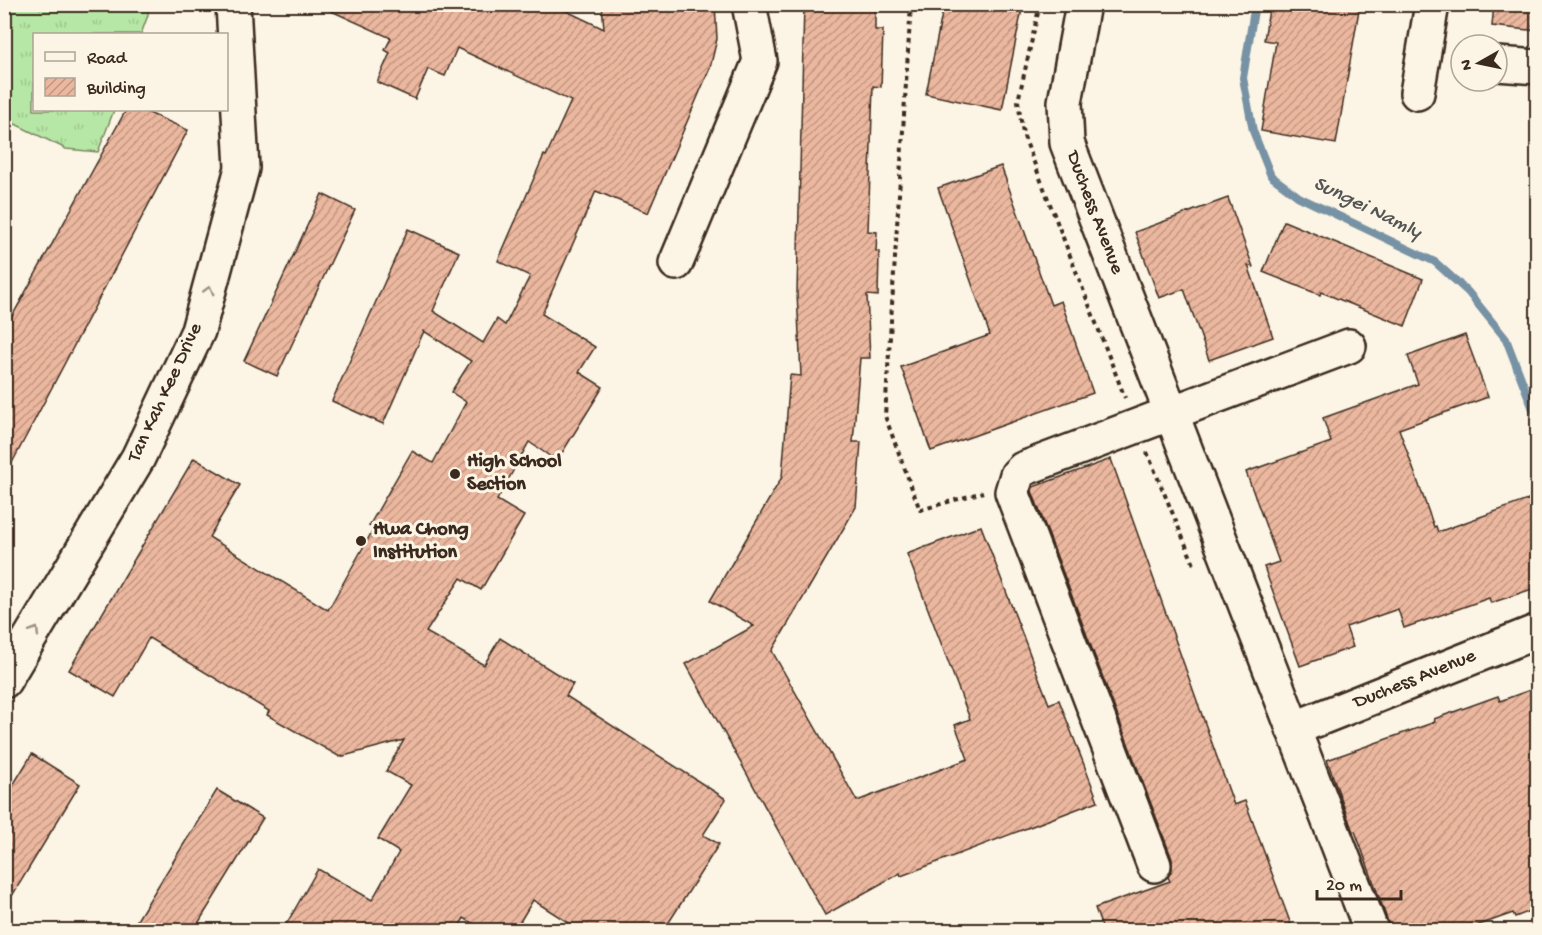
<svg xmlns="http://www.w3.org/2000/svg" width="1542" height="935" font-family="'Gochi Hand',sans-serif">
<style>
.grass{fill:url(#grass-tufts);stroke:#798862;stroke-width:1.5}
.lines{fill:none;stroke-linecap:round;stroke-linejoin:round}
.stream{stroke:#7692a4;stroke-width:8}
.building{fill:url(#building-hatch);stroke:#3b2a1e;stroke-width:1.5}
.minor-casing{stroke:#3b2a1e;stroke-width:38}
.path{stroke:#3b2a1e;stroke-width:4;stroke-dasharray:4.5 4.5;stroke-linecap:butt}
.minor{stroke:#fcf5e5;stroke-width:33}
.oneway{stroke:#9c9082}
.poi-dot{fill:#3b2a1e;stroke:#fcf5e5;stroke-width:2}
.labels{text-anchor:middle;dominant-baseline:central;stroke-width:6;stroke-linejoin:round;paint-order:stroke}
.street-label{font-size:20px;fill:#3b2a1e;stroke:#fcf5e5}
.poi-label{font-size:20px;font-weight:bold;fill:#3b2a1e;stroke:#fcf5e5;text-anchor:start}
.water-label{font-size:21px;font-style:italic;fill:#545656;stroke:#fcf5e5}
</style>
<defs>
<pattern id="grass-tufts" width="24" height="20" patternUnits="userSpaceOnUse" patternTransform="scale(1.5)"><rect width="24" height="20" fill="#b7e7a6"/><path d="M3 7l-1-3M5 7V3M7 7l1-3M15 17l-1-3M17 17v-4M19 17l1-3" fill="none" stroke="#9ec68e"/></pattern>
<pattern id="building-hatch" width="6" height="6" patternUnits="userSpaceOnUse" patternTransform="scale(1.5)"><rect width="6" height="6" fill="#ecb79f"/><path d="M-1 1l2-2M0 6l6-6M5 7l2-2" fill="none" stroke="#c09581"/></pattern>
</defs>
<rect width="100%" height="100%" fill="#fcf5e5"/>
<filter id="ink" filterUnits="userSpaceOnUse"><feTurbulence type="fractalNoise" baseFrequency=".0167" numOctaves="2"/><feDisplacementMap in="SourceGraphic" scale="12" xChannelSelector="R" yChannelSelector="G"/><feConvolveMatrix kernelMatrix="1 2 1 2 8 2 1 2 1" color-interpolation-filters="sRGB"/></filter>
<g filter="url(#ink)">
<path class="grass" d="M4 5H148V15L141 34H34V110H114L98 152 66 149 5 119Z"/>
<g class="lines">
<path class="stream" d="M1255 4 1243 78 1253 131 1271 176 1299 197 1435 262 1468 292 1506 339 1538 422"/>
</g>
<g class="building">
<path d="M316 4H552L604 29 602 4H715L717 39 710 68 648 213 596 191 542 314 595 347 579 372 603 387 557 461 529 442 497 500 524 516 481 590 461 578 426 632 484 665 500 638 573 684 566 696 726 799 703 835 719 844 664 930H580L533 900 515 930H483L464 918 457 930H283L318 869 372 900 399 852 378 839 411 785 386 771 404 740 340 757 267 715 269 711 149 638 115 697 69 670 194 458 240 485 209 537 328 610 374 528 369 526 412 451 433 463 466 402 451 392 471 361 424 331 383 424 332 401 408 229 459 252 433 311 483 343 497 319 505 325 530 276 498 261 544 155 546 156 571 101 457 48 445 76 428 69 415 99 377 82 390 53 385 50 391 38Z"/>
<path d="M804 4H875V30H883L881 87 873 86 868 231 877 232 876 251 879 252 878 296 867 295 870 358H860L853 442H861L856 507 772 651 857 801 968 759 955 725 970 719 907 554 981 526 1049 704 1059 700 1098 801 901 876 900 873 825 915 686 664 754 626 710 601 782 477 790 375 801 376 797 293Z"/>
<path d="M944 4H1023L1002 110 926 94Z"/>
<path d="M1270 4H1360L1336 144 1261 131 1276 42 1264 40Z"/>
<path d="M1494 4H1538V31L1492 26Z"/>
<path d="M126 110H142L188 130 4 478V331Z"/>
<path d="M1001 166 1051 305 1061 301 1093 393 931 451 901 367 990 335 938 188Z"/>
<path d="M322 194 355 210 277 376 244 361Z"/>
<path d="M1228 198 1253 267 1248 265 1273 337 1209 360 1184 289 1159 298 1135 232Z"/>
<path d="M1284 221 1423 279 1405 326 1321 292 1320 295 1263 272Z"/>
<path d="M1465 335 1488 397 1399 429 1434 527 1436 526 1438 532 1533 498 1538 512V587L1491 603 1489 598 1404 628 1398 609 1346 627 1353 647 1300 666 1264 567 1279 562 1246 472 1331 442 1323 418 1418 384 1408 356Z"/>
<path d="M1111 459 1234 805 1245 801 1293 930H1103L1095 908 1170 881 1168 877 1172 869V859L1032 491 1033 487Z"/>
<path d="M1538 687V908L1515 917 1513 913 1465 930H1391L1355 831 1353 832 1327 760 1435 722 1434 719 1498 696 1500 701Z"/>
<path d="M32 754 80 784 4 909V800Z"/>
<path d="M217 790 263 818 194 930H131Z"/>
</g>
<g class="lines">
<defs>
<g id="minor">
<path d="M1083 4 1065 102 1067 143 1371 930"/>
<path d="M1497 64 1538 67"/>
<path d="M1417 93 1432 4"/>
<path d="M676 263 760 61 749 4"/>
<path d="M4 681 138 458 198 331 242 168 233 4"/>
<path d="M1293 729 1538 631"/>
<path d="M1154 865 1012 492 1017 475 1023 469 1349 346"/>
</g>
</defs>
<use href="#minor" class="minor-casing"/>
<g class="path">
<path d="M911 4 885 416 920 510 983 492"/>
<path d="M1040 4 1018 101 1023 134 1125 398"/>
<path d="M1451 61H1461"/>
<path d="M1147 452 1195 567"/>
</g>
<use href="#minor" class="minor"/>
</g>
<defs><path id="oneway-chevron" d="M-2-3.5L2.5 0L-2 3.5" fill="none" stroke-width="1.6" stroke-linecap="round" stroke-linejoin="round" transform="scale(1.5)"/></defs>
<g class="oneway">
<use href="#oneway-chevron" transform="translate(209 290) rotate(-75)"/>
<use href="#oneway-chevron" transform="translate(35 631) rotate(-59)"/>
</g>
</g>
<g class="poi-dot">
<circle cx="455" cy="474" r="6"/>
<circle cx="361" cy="541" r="6"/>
</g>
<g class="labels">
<g class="street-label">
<text transform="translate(1094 213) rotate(69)">Duchess Avenue</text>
<text transform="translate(166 393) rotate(-65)">Tan Kah Kee Drive</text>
<text transform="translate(1415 680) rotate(-22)">Duchess Avenue</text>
</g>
<g class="poi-label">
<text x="467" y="462">High School<tspan x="467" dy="23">Section</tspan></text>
<text x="373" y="530">Hwa Chong<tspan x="373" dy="23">Institution</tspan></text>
</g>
<g class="water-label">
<text transform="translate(1367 209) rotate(26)">Sungei Namly</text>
</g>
</g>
<rect width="1542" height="935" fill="none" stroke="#fcf5e5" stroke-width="24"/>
<rect x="12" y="12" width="1518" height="911" fill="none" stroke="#3b2a1e" stroke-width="2" filter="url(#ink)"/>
<rect x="33" y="33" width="195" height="78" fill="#fcf5e5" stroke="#afa495" stroke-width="1.5"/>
<rect x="45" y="52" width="30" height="9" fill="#fcf5e5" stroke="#afa495" stroke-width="1.5"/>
<text x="87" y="63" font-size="18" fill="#3b2a1e">Road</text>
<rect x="45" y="78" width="30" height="18" fill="url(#building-hatch)" stroke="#afa495" stroke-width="1.5"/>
<text x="87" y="93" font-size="18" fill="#3b2a1e">Building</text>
<g transform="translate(1479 63) rotate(261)"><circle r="28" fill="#fcf5e5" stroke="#afa495" stroke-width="1.5"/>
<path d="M0-4.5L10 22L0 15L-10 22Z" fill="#3b2a1e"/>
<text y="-9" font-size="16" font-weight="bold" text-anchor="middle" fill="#3b2a1e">N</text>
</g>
<path d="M1317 890v9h84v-9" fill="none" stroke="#3b2a1e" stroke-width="3"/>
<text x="1326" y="890" font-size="18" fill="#3b2a1e" stroke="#fcf5e5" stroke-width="4.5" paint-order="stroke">20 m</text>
</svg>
